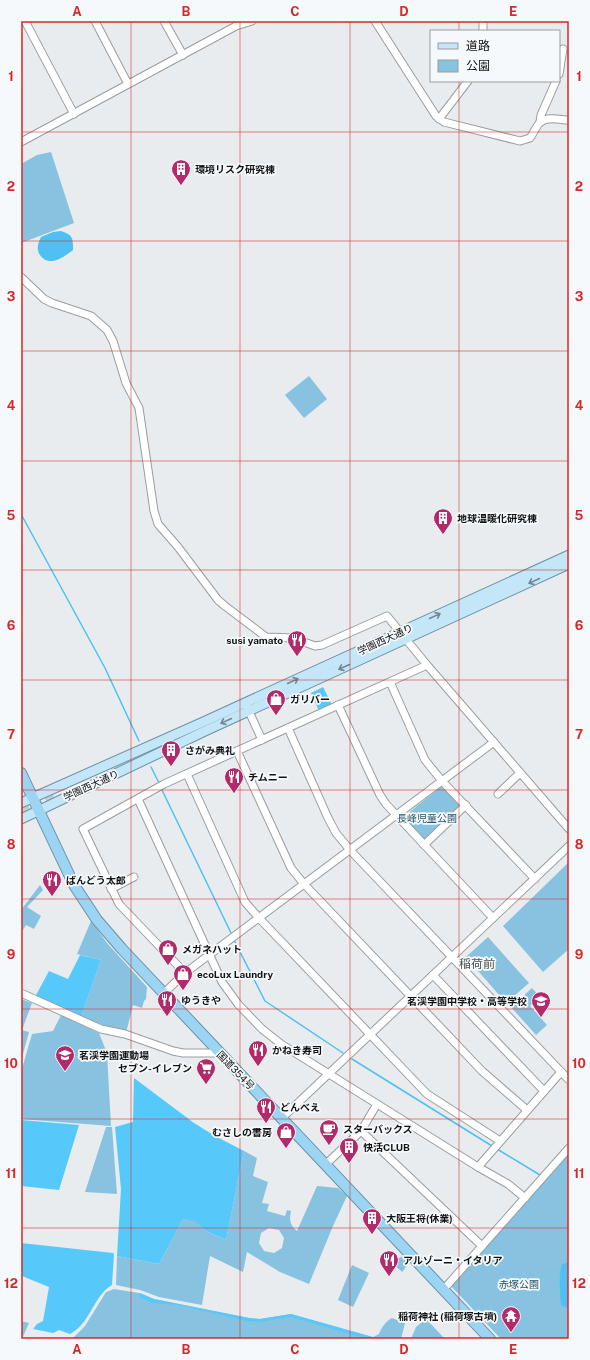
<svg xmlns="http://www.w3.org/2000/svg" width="590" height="1360" font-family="'Public Sans','Noto Sans JP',sans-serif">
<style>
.green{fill:#87c3e1;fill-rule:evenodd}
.forest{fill:#57c8fa}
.water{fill:#4fc0f3}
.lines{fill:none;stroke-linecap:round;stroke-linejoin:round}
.stream{stroke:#4fc0f3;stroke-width:1.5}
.major-tunnel{stroke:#c8cbcd;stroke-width:9;stroke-dasharray:9 4.5;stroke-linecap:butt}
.minor-casing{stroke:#999d9f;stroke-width:9}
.major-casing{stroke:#6b91a5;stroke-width:11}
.highway-casing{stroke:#6b91a5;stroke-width:12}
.minor{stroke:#fff;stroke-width:7}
.major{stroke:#c3e6f8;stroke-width:9}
.highway{stroke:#9bd5f3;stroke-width:10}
.oneway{stroke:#738791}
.grid{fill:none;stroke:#d62828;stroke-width:1;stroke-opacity:0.55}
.labels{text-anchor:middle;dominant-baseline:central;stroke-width:3.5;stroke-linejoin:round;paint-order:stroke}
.poi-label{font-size:10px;font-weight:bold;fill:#121314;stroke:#f5f9fb;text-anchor:start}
.street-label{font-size:10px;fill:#121314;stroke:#f5f9fb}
.park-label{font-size:10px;fill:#255469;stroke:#f5f9fb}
.quarter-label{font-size:12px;fill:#4e5153;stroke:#f5f9fb}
.neatline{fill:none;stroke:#d62828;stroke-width:1.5}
.grid-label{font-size:13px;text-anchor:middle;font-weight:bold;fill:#d62828}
</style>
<rect width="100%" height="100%" fill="#e8ecee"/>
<g class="green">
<path d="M51 152 74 223 21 243V164L37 155Z"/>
<path d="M309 376 327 399 304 418 285 395Z"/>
<path d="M442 786 462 806 425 841 402 818Z"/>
<path d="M569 862V949L543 972 503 926Z"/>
<path d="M40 885 43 890 27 907 41 916 34 929 26 925 21 933V910Z"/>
<path d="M91 921 107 943 147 987 146 999 144 1001 142 1008 133 1005 126 1033 81 1017 101 960 77 954Z"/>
<path d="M488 937 529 983 506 1003 466 957Z"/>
<path d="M532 988 540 997 530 1006 547 1025 536 1035 511 1007Z"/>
<path d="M21 999 32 1003 22 1030 29 1032 21 1061Z"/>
<path d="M61 1015 99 1033 107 1053 111 1126 21 1119V1072L32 1034 53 1031Z"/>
<path d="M106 1127H112L117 1194 85 1192Z"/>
<path d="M244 1151 257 1158 253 1176 268 1182 262 1203 269 1204 267 1211 285 1216 287 1210 291 1211C289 1220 290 1225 297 1231L317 1186 338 1188 347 1196 333 1226 309 1284 280 1272 247 1252 243 1272 210 1256 202 1305 159 1297 140 1290 116 1285 117 1256 159 1264 183 1219 195 1220 206 1231 226 1240ZM269 1228 279 1230 284 1238 282 1248 274 1253 264 1251 259 1243 261 1233Z"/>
<path d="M569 1152V1339H501L451 1286Z"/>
<path d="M404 1256 410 1262 402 1272 390 1261Z"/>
<path d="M352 1265 369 1273 353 1307 338 1300Z"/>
<path d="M114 1289 139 1293 154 1299 249 1318 260 1319 291 1314 373 1337 379 1334C381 1328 386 1321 392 1318L405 1323 401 1339H72L85 1326 106 1292Z"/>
<path d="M426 1319 445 1339H411L416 1327Z"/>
<path d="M21 1321 29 1323 22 1339H21Z"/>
</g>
<g class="forest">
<path d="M323 687 332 705 319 711 311 693Z"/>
<path d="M80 955 101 960 81 1017 35 997 49 971 68 979Z"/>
<path d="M134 1078 194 1123 215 1136 244 1151 226 1240 206 1231 195 1221 183 1219 159 1264 117 1256 121 1189 115 1127 133 1122Z"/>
<path d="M21 1120 79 1125 59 1190 21 1186Z"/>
<path d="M21 1243 113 1253 114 1254 112 1285C93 1296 91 1323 70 1334L59 1330 53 1333 33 1329 37 1324 43 1321 49 1287 22 1276 21 1290Z"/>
<path d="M140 1293 154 1299 249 1318 260 1319 291 1314 379 1339H367L291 1317 259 1322 247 1321 178 1305 152 1303 139 1297Z"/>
</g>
<g class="water">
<path d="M61 231C73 235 73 238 73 250 64 257 49 268 40 255 36 249 38 243 41 237L53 232Z"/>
<path d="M569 1262V1303L567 1308 561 1305C560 1292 558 1277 562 1264Z"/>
</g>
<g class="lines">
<g class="stream">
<path d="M21 514 105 668 139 741"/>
<path d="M151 767 159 783"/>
<path d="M161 788 232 935"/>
<path d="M234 940 265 1001 343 1053"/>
<path d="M352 1059 492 1146"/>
<path d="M497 1149 540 1175"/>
</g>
<path class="major-tunnel" d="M21 811 56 794"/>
<defs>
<g id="minor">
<path d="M25 21 74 114"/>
<path d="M95 21 128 84"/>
<path d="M164 21 183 55"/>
<path d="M375 21 436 116 444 122 520 141 530 138C534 133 536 125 541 122 547 116 561 120 569 120"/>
<path d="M483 31V21"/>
<path d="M559 74 563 49"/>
<path d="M439 119 468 81"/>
<path d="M540 122 541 115 556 81"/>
<path d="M21 142 236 26 252 21"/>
<path d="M21 277 44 299 52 303 91 316 107 330 113 341 126 383 139 408 154 511 158 524 178 547 218 600 225 606 266 637 293 638 315 646 322 645 387 616 427 665 569 829"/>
<path d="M390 682 425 760 442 781 535 879"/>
<path d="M338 705 380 795 386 804 493 918"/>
<path d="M247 707 262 740"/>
<path d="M288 728 328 818 336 833 350 850 569 1080"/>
<path d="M237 751 291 868 304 884 482 1071 527 1110"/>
<path d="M187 774 245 902 259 918 427 1094 500 1141"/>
<path d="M498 794 520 773"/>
<path d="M138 799 222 982 238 1004 262 1029 281 1044 478 1167 508 1184 525 1198"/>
<path d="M424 845 466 805"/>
<path d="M111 889 134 877"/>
<path d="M185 973 119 904 83 829 164 784 427 665"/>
<path d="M433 975 544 1091"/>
<path d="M21 993 101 1029 125 1034 173 1051 183 1053H220"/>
<path d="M163 994 185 973 494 742"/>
<path d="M282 1118 569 846"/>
<path d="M361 1131 482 1246"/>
<path d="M326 1164 361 1131 377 1104"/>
<path d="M478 1167 561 1072"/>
<path d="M444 1289 569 1148"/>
</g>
<g id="major">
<path d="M21 803 201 723 569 555"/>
<path d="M21 819 205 731 569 564"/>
</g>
<path id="highway" d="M21 773 74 885 97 920 122 949 490 1339"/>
</defs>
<use href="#minor" class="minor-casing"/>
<use href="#major" class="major-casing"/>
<use href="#highway" class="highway-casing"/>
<use href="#minor" class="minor"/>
<use href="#major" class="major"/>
<use href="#highway" class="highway"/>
</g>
<defs><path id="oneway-shaft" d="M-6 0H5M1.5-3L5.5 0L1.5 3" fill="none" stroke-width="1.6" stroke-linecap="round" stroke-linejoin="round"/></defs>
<g class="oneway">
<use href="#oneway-shaft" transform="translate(534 581) rotate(155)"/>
<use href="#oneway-shaft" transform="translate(435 616) rotate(-25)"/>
<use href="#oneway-shaft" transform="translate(344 667) rotate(156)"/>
<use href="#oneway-shaft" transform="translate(293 681) rotate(-25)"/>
<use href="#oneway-shaft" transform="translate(226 721) rotate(155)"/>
</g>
<path class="grid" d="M131 21V1339M240 21V1339M350 21V1339M459 21V31M459 81V1339M21 132H569M21 241H569M21 351H569M21 461H569M21 570H569M21 680H569M21 790H569M21 899H569M21 1009H569M21 1119H569M21 1228H569"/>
<defs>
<symbol id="building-pin" viewBox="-11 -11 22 30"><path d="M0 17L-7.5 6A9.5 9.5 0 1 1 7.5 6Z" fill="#b32a6a" stroke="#f5f9fb"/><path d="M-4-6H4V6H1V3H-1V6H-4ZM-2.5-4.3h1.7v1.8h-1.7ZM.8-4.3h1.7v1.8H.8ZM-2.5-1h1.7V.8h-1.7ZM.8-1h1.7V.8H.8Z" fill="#fff"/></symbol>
<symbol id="restaurant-pin" viewBox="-11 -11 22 30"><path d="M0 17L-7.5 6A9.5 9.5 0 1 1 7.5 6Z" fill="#b32a6a" stroke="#f5f9fb"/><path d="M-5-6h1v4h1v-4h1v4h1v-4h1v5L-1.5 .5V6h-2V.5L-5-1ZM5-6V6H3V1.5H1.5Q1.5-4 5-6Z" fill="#fff"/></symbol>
<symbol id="shop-pin" viewBox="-11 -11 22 30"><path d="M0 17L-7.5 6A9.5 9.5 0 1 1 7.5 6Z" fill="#b32a6a" stroke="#f5f9fb"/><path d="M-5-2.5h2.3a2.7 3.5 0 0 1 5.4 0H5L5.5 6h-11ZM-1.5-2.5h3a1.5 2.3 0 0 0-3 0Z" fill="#fff"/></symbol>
<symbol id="school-pin" viewBox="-11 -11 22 30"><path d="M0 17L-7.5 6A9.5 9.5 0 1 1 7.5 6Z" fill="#b32a6a" stroke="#f5f9fb"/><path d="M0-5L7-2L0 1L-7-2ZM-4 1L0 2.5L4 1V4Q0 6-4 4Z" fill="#fff"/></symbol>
<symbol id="supermarket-pin" viewBox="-11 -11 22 30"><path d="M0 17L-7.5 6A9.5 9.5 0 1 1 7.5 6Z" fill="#b32a6a" stroke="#f5f9fb"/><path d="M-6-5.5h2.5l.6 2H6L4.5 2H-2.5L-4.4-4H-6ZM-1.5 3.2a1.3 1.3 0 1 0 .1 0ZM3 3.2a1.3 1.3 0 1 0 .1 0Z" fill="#fff"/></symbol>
<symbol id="cafe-pin" viewBox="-11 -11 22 30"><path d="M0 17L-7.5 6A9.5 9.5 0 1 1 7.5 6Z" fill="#b32a6a" stroke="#f5f9fb"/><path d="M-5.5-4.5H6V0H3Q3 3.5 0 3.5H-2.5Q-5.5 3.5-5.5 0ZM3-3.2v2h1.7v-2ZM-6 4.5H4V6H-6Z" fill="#fff"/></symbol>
<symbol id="temple-pin" viewBox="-11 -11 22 30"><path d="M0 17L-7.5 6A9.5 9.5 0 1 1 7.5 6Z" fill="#b32a6a" stroke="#f5f9fb"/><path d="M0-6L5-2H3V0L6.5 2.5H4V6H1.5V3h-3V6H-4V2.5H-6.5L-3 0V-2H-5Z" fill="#fff"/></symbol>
</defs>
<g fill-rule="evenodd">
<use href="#building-pin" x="170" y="158" width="22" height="30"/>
<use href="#building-pin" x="432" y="507" width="22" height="30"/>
<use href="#restaurant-pin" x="286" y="629" width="22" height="30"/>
<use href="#shop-pin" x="265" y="688" width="22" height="30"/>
<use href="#building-pin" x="160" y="739" width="22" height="30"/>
<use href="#restaurant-pin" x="223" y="766" width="22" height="30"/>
<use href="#restaurant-pin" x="41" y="869" width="22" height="30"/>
<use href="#shop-pin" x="157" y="938" width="22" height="30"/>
<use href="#shop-pin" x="172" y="963" width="22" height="30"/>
<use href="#restaurant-pin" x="156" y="989" width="22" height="30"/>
<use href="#school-pin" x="530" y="990" width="22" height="30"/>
<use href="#restaurant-pin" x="247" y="1039" width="22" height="30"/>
<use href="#school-pin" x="54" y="1044" width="22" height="30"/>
<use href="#supermarket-pin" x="195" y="1057" width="22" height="30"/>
<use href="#restaurant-pin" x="255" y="1096" width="22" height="30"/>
<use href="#cafe-pin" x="318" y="1118" width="22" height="30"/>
<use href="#shop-pin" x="275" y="1121" width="22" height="30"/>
<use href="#building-pin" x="338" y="1136" width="22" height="30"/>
<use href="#building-pin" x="361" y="1207" width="22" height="30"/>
<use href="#restaurant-pin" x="378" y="1249" width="22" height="30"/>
<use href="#temple-pin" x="500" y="1305" width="22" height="30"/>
</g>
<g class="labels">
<g class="poi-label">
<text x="195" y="169">環境リスク研究棟</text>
<text x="457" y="518">地球温暖化研究棟</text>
<text x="283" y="640" text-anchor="end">susi yamato</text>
<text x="290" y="699">ガリバー</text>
<text x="185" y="750">さがみ典礼</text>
<text x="248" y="777">チムニー</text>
<text x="66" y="880">ばんどう太郎</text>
<text x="182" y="949">メガネハット</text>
<text x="197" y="974">ecoLux Laundry</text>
<text x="181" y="1000">ゆうきや</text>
<text x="527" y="1001" text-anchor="end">茗渓学園中学校・高等学校</text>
<text x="272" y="1050">かねき寿司</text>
<text x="79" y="1055">茗渓学園運動場</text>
<text x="192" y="1068" text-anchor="end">セブン-イレブン</text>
<text x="280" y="1107">どんべえ</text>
<text x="343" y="1129">スターバックス</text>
<text x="272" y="1132" text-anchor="end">むさしの書房</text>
<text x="363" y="1147">快活CLUB</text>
<text x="386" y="1218">大阪王将(休業)</text>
<text x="403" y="1260">アルゾーニ・イタリア</text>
<text x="497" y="1316" text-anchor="end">稲荷神社 (稲荷塚古墳)</text>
</g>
<g class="street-label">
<text transform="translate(385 639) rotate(-25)">学園西大通り</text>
<text transform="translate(91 785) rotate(-25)">学園西大通り</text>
<text transform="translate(236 1070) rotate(46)">国道354号</text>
</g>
<g class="park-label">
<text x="427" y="818">長峰児童公園</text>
<text x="519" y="1284">赤塚公園</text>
</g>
<g class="quarter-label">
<text x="477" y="964">稲荷前</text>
</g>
</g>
<rect width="590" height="1360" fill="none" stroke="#f5f9fb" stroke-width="44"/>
<rect x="430" y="30" width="130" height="52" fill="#f5f9fb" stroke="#9a9d9f"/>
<rect x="438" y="43" width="20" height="6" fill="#c3e6f8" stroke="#9a9d9f"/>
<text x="466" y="50" font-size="12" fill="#121314">道路</text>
<rect x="438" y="60" width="20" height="12" fill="#87c3e1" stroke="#9a9d9f"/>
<text x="466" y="70" font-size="12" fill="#121314">公園</text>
<rect x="22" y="22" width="546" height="1316" class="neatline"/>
<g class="grid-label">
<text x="77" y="16">A</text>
<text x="186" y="16">B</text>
<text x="295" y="16">C</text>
<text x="404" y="16">D</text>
<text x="513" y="16">E</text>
<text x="11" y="81">1</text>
<text x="579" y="81">1</text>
<text x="11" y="191">2</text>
<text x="579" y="191">2</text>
<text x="11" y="301">3</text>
<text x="579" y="301">3</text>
<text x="11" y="410">4</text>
<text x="579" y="410">4</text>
<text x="11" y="520">5</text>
<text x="579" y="520">5</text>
<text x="11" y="630">6</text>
<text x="579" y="630">6</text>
<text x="11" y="739">7</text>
<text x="579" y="739">7</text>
<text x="11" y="849">8</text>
<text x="579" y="849">8</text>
<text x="11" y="959">9</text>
<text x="579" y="959">9</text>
<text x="11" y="1068">10</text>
<text x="579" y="1068">10</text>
<text x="11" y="1178">11</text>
<text x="579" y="1178">11</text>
<text x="11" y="1288">12</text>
<text x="579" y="1288">12</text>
<text x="77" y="1354">A</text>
<text x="186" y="1354">B</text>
<text x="295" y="1354">C</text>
<text x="404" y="1354">D</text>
<text x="513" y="1354">E</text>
</g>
</svg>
